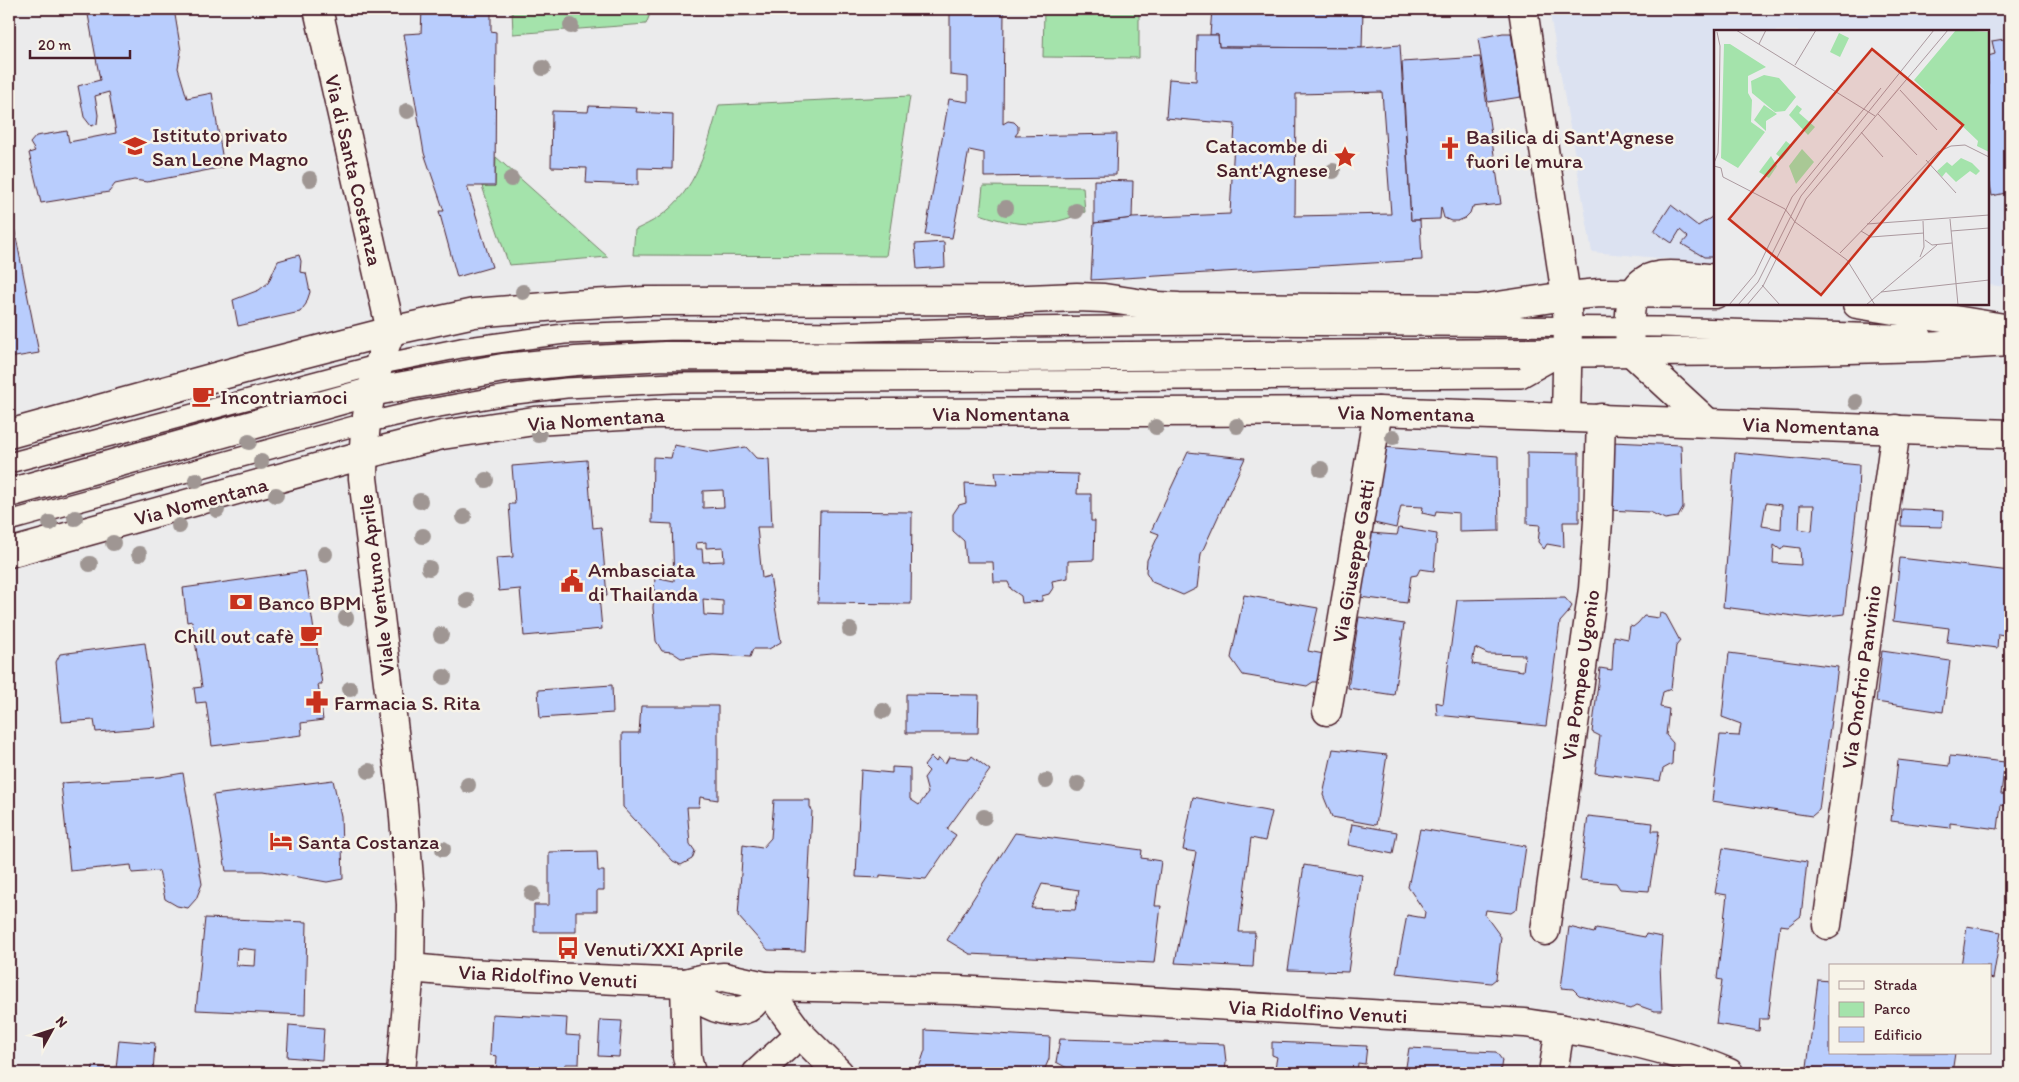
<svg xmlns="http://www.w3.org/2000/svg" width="2019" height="1082" font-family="Itim,sans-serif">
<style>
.built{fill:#dce2f1}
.green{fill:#a4e3ab;stroke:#77816b}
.building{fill:#b9cdfd;stroke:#4a1f2b;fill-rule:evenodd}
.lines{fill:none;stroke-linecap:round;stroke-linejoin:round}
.lane-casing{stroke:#4a1f2b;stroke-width:22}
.street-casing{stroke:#4a1f2b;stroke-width:31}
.secondary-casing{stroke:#4a1f2b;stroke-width:31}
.lane{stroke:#f7f3e8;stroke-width:19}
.street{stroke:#f7f3e8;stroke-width:28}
.secondary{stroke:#f7f3e8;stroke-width:28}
.tree{fill:#9f9693}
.labels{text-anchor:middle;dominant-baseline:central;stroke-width:5;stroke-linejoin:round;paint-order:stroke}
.poi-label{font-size:21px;fill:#4a1f2b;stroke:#f7f3e8;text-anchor:start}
.street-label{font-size:21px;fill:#4a1f2b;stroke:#f7f3e8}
.inset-road{fill:none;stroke:#ab999f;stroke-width:1}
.view{fill:#c8321e;fill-opacity:0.15;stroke:#c8321e;stroke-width:2.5}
.inset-edge{fill:none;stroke:#4a1f2b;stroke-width:2.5}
</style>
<rect width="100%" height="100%" fill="#ebebec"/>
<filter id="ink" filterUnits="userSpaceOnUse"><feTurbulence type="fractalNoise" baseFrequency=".02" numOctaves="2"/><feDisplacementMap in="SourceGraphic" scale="10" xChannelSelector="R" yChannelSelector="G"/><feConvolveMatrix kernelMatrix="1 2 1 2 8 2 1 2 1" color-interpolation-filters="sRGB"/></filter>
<g filter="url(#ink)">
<path class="built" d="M1549 9H2010V287L1988 285V31H1715V263L1592 252Z"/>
<g class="green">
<path d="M512 9H652L646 24 513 34Z"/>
<path d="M727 9H879L727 16Z"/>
<path d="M1044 9H1139V58L1043 57Z"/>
<path d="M910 96 886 256 633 255 635 230C643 226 652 222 659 217 697 191 707 147 719 105Z"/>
<path d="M496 157 608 257 509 265 482 186 495 185Z"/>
<path d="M983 186 1083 187 1085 212C1049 228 1017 227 980 214Z"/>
</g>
<g class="building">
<path d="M87 9H174L181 51 178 68 187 98 212 93 224 167 147 182 134 180 115 184 109 192 41 203 29 153 35 151 30 143 36 136 67 131 69 142 116 133 109 92 95 96 98 115 97 124 91 126 84 117 78 86 100 80Z"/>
<path d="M422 9H491V31L496 32 495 186H467L492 267 457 277 439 211H444L424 153 404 34 421 33Z"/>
<path d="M950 9H1004L1003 124 1008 121 1014 122 1018 126V132L1015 136 1117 134 1116 175 984 177V153L969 150 952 238 925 235 949 99 968 102V77L950 75Z"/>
<path d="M1212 9H1363L1362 48 1219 47 1218 35H1210Z"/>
<path d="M1503 33H1511L1521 97 1488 102 1478 38Z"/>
<path d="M1197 35H1218L1219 47 1362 48 1400 45 1411 220H1420L1422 260 1091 280 1094 223 1132 218 1230 214 1235 124 1166 118 1169 79 1196 81ZM1382 92 1391 214 1295 216 1296 94Z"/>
<path d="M2010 38V192L1992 196 1988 173V56L1995 54 1992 41Z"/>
<path d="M1480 57 1501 204 1472 207 1470 213 1465 218 1458 221H1451L1444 218 1441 207 1440 219 1411 220 1402 62Z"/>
<path d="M589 106 637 108 636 112 673 114 672 169 638 168V185L586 183 587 168 551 167 552 111 588 112Z"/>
<path d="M1094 180 1133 181 1132 218 1094 223Z"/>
<path d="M1671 205 1698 226 1715 215V257H1704L1682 244 1688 237 1680 230 1672 243 1654 231Z"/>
<path d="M14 227 39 353 9 358V228Z"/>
<path d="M944 242 945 267 917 269 915 244Z"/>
<path d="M299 255 301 261 300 272 306 273 310 292 306 304 300 312 238 326 233 300 259 290 268 283 278 261Z"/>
<path d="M1612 442 1681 445 1683 508 1678 517 1665 519 1650 512 1607 510Z"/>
<path d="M674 445 711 452 746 447 756 458 769 459 772 527H757L762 578 770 576 781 642 769 649H753L750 657 713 655 681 658 672 652 662 651 656 641 653 608 655 577 674 581 672 524 652 523 653 457 671 458ZM723 490 724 507 703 508V491ZM706 542V548L723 547 724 561 703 562 702 549H697L696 543ZM703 599 723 601V616L704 615Z"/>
<path d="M1382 447 1498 456 1499 531 1459 532V513L1436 511 1435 516 1422 513 1423 507 1401 506 1396 528 1374 523Z"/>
<path d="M1188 452 1245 458 1201 554 1197 588 1183 595 1152 582 1146 572 1147 560 1159 534 1151 531Z"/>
<path d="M1527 452 1579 453V522H1563L1564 547 1547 544 1544 549 1538 542 1540 525 1527 524Z"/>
<path d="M1735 453 1859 465 1858 497 1844 614 1810 618 1723 607ZM1766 503 1782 505 1781 529 1762 526ZM1800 505H1814L1812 531 1799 529ZM1774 545 1781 550 1784 546 1800 548 1801 565 1773 563Z"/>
<path d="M587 460 593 528 601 527 607 596H599L602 629 524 636 520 589 499 591 496 558 513 557 509 504H515L512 466Z"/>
<path d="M995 472 1078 474 1077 494H1091V521H1095L1094 560 1068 561V578L1052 581 1053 588 1049 594 1042 596V601L1022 603 1021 596 1011 589 1008 582H994L993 562H966L964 541 953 531V514L959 505 966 503 965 483 997 485Z"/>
<path d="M1902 509 1943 511 1942 527 1901 526Z"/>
<path d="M820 511 912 512 911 604 818 603Z"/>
<path d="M1399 528 1437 534 1434 571 1420 569 1417 575 1411 576 1407 603 1359 597 1369 533 1397 535Z"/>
<path d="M1900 558 2010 571V636L1998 634 1997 648 1947 642 1949 628 1893 621Z"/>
<path d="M305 571 322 684H318L323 720 301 723 302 735 212 746 206 702 196 703 194 688 202 687 192 621 187 622 183 588Z"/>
<path d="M1244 595 1318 608 1308 651 1329 655 1326 682H1313L1307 686 1243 675 1231 658Z"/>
<path d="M1565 598 1572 606 1568 613 1560 622 1546 726 1437 715 1436 702 1443 704 1457 600ZM1475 648 1488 654 1525 655 1523 671 1472 664Z"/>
<path d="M1660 612 1666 615 1680 641 1676 646 1671 689 1663 692 1660 707 1669 709 1666 735 1673 743 1672 764 1663 769 1660 781 1595 773 1600 736 1592 732 1600 668 1612 670 1614 636 1628 639 1630 626 1633 627 1638 623 1644 616 1659 618Z"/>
<path d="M1359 617 1404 624 1394 695 1348 688Z"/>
<path d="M145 643 156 727 96 732 94 720 62 722 56 662 60 654Z"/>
<path d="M1882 651 1950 661 1943 712 1876 702Z"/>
<path d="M1729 653 1838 667 1819 810 1812 816 1712 801 1720 735 1739 736 1741 724 1722 717Z"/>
<path d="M612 685 613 713 540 718 538 690Z"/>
<path d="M906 694 979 695 978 733H906Z"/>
<path d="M641 706H718V800L700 797 699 807H687L690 844 695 851 692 859 681 865 673 861 623 807 622 733H639Z"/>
<path d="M1333 749 1387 755 1376 825 1332 817 1323 795Z"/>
<path d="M972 756 990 770 947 829 956 835 926 879 880 875V878L856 877 861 770 892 773V767L910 768V799L919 805 928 793 924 778 929 771 924 766 931 757 936 762 938 758 945 764 949 757 970 759Z"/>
<path d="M1950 756 2005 762 2001 794 2010 795V807L2001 805 1998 829 1950 823V828L1891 821 1898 760 1949 766Z"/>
<path d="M183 773 202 884 196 899 188 908 177 906 165 899 159 871 132 873 131 865 70 871 61 783 160 777Z"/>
<path d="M333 780 341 816 343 879 327 882 263 871H226L213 795Z"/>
<path d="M1193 797 1272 812 1265 841 1251 838 1239 932H1255L1253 967 1175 963 1196 852 1183 850Z"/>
<path d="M774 800H810V807L812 810 805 951 768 950 738 916 743 845 762 848 771 838Z"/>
<path d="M1588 816 1653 823 1652 831H1659L1649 891 1620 889 1616 883 1580 880Z"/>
<path d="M1352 824 1397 832 1393 854 1348 845Z"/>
<path d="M1420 829 1526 846 1517 909 1511 913 1486 910 1485 915 1501 937 1496 979 1491 983 1396 973 1407 915 1424 918 1425 912 1408 887Z"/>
<path d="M1015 833 1142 850 1141 858 1161 861 1155 906H1161L1154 963 970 954 947 940ZM1042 884 1079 890 1075 910 1031 908Z"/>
<path d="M1723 848 1807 862 1801 916 1788 926 1780 925 1768 1019H1760L1759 1031 1716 1024 1722 980 1717 979 1727 895 1715 893Z"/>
<path d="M597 851 598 871H604V890H597V911H576V932H534V905H549V852Z"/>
<path d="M1304 865 1362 875 1348 972 1288 970Z"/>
<path d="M205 918 307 922 305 1015 196 1010ZM237 948 256 950 255 966 236 965Z"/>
<path d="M1967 926 2001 932 1993 979 1990 978V966H1961Z"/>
<path d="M1569 927 1594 933 1596 928 1645 937 1646 934 1662 937 1660 963 1662 1011H1654L1637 1005 1630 1009 1579 995 1573 989 1561 988Z"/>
<path d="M1818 980 1830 981V1053H1955L1952 1073H1826L1827 1070 1807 1067Z"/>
<path d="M492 1014 567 1018 566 1035 580 1036 579 1064H565V1073H496L497 1056 490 1055Z"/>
<path d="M600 1020 622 1021 619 1057 598 1056Z"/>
<path d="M289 1025 324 1028 322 1060 287 1057Z"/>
<path d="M925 1030 1050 1037 1049 1059 1043 1073H910L920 1065 925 1050Z"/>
<path d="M1060 1039 1224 1044 1226 1062 1225 1073H1070L1071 1070 1056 1062Z"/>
<path d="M119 1040 155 1043 153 1073H92L93 1066 116 1069Z"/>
<path d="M1272 1042 1367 1046 1365 1064 1358 1063 1357 1073H1274L1277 1057 1272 1055Z"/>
<path d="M1409 1048 1496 1052 1502 1060 1500 1073H1405Z"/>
</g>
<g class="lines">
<defs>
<g id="lane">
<path d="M9 463 377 365 461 348 564 334 677 330 836 332 1002 327 1219 325 1659 327 1922 335"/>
<path d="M9 521 365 423 417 411 507 395 566 388 673 383 1521 378 1564 354"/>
</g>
<g id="street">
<path d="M1523 9 1566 296 1568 326 1566 417"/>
<path d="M1630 351C1626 270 1641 270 1715 279"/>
<path d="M1327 711 1378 411"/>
<path d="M1827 925 1896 429"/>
<path d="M1545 931 1593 589 1598 521 1601 418"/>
<path d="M685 983C697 999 709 1008 729 1011 736 1011 742 1011 748 1008 756 1003 760 994 765 986L957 990 1525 1023C1594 1033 1665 1045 1729 1073"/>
<path d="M685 983 687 1056 691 1073"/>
<path d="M757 1073 800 1034"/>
<path d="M1553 1073 1560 1028"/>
</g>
<g id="secondary">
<path d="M318 9 391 331"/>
<path d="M1857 304 2010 329"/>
<path d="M391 331C370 383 363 422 363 478L403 805 411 904 410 968 401 1073"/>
<path d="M1630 351 1707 422"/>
<path d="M9 434 255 366 391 331 474 313 569 305 646 301 1002 300 1077 297 1104 298 1157 306 1179 307 1478 309 1566 296 1600 293 1715 294"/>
<path d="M9 493 370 392 503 368 576 361 665 356 1002 357 1775 351 1924 347 2010 342"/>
<path d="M9 553 363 455 442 435 534 421 656 414 1378 411 2010 434"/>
<path d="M410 968 466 973 685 983 701 979 724 977 765 986 800 1034 839 1073"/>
</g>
</defs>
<use href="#lane" class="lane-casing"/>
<use href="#street" class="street-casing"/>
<use href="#secondary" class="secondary-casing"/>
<use href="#lane" class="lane"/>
<use href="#street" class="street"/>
<use href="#secondary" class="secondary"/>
</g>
<g class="tree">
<circle cx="571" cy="26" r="8"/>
<circle cx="543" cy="68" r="8"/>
<circle cx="407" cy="111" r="8"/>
<circle cx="1333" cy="171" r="8"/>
<circle cx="310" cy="179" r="8"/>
<circle cx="511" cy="179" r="8"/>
<circle cx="1006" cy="208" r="8"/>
<circle cx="1076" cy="211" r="8"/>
<circle cx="523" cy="292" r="8"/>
<circle cx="1856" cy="402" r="8"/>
<circle cx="1237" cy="426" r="8"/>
<circle cx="1156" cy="427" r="8"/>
<circle cx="539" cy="435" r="8"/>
<circle cx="1393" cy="437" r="8"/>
<circle cx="249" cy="442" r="8"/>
<circle cx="261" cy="462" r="8"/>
<circle cx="1321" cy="469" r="8"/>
<circle cx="196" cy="480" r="8"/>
<circle cx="486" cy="480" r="8"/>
<circle cx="276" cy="495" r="8"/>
<circle cx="420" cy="501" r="8"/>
<circle cx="217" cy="510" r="8"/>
<circle cx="464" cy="517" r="8"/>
<circle cx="75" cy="518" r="8"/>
<circle cx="50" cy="523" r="8"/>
<circle cx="179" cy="526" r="8"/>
<circle cx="423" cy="536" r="8"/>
<circle cx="113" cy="543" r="8"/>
<circle cx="139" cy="554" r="8"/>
<circle cx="325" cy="554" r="8"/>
<circle cx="90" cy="564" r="8"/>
<circle cx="429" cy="568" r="8"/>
<circle cx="467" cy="600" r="8"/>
<circle cx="346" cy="618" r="8"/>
<circle cx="850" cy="630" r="8"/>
<circle cx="441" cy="635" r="8"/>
<circle cx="444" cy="677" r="8"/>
<circle cx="350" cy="689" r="8"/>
<circle cx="883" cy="711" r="8"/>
<circle cx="369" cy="771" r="8"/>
<circle cx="1046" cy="781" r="8"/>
<circle cx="1078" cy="784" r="8"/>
<circle cx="468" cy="785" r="8"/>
<circle cx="984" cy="817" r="8"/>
<circle cx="443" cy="849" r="8"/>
<circle cx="532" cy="894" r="8"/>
</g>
</g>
<defs>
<symbol id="school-bare" viewBox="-9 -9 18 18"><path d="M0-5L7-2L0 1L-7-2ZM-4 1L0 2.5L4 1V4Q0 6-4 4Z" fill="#c8321e" stroke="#f7f3e8" stroke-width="2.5" paint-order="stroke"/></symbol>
<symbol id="church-bare" viewBox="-9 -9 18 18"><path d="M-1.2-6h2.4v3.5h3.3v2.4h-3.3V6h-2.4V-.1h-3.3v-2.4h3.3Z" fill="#c8321e" stroke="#f7f3e8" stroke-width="2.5" paint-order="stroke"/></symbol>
<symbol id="sight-bare" viewBox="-9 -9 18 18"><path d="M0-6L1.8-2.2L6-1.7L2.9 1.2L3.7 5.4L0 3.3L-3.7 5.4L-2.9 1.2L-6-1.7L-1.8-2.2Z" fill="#c8321e" stroke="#f7f3e8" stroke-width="2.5" paint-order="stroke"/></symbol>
<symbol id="cafe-bare" viewBox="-9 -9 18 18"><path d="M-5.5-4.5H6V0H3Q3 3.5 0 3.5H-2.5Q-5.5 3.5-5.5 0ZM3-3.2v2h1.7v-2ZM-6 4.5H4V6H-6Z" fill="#c8321e" stroke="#f7f3e8" stroke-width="2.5" paint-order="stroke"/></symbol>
<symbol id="civic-bare" viewBox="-9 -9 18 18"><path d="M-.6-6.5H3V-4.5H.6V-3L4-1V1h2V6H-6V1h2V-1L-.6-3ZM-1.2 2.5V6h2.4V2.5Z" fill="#c8321e" stroke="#f7f3e8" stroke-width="2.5" paint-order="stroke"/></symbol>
<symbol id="bank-bare" viewBox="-9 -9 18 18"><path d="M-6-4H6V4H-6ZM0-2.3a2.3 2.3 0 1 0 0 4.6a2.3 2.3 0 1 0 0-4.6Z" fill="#c8321e" stroke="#f7f3e8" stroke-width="2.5" paint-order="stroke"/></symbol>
<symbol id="pharmacy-bare" viewBox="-9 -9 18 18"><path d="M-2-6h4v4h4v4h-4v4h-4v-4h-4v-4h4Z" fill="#c8321e" stroke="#f7f3e8" stroke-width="2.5" paint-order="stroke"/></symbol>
<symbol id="hotel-bare" viewBox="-9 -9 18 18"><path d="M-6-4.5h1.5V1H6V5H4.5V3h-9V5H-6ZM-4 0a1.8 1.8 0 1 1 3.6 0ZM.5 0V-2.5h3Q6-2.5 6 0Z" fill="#c8321e" stroke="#f7f3e8" stroke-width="2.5" paint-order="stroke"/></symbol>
<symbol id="bus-bare" viewBox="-9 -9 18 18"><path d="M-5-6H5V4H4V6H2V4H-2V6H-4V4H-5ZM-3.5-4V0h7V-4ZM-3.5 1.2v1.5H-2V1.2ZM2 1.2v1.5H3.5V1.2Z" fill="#c8321e" stroke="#f7f3e8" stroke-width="2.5" paint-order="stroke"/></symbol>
</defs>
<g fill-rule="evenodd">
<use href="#school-bare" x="119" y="130" width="32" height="32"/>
<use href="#church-bare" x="1434" y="132" width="32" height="32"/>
<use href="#sight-bare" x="1329" y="141" width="32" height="32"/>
<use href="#cafe-bare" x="187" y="380" width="32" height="32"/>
<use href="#civic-bare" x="556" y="565" width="32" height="32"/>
<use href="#bank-bare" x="225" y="586" width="32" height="32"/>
<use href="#cafe-bare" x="295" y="619" width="32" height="32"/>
<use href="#pharmacy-bare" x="301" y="686" width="32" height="32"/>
<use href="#hotel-bare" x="265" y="825" width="32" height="32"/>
<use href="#bus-bare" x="552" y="932" width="32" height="32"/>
</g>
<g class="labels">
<g class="poi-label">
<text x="152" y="134">Istituto privato<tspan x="152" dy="24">San Leone Magno</tspan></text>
<text x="1466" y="136">Basilica di Sant'Agnese<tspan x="1466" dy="24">fuori le mura</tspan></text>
<text x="1328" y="145" text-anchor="end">Catacombe di<tspan x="1328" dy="24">Sant'Agnese</tspan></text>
<text x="220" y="396">Incontriamoci</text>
<text x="588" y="569">Ambasciata<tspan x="588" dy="24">di Thailanda</tspan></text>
<text x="258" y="602">Banco BPM</text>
<text x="294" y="635" text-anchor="end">Chill out cafè</text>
<text x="334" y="702">Farmacia S. Rita</text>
<text x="298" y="841">Santa Costanza</text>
<text x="584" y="948">Venuti/XXI Aprile</text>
</g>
<g class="street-label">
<text transform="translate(354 170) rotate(77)">Via di Santa Costanza</text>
<text x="1001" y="413">Via Nomentana</text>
<text transform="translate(1406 413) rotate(1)">Via Nomentana</text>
<text transform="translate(596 419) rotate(-4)">Via Nomentana</text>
<text transform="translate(1811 426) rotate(2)">Via Nomentana</text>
<text transform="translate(201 501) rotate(-15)">Via Nomentana</text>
<text transform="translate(1353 561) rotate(-80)">Via Giuseppe Gatti</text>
<text transform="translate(376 585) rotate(-97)">Viale Ventuno Aprile</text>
<text transform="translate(1580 675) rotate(-82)">Via Pompeo Ugonio</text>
<text transform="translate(1861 677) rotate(-82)">Via Onofrio Panvinio</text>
<text transform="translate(548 976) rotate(3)">Via Ridolfino Venuti</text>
<text transform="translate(1318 1011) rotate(3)">Via Ridolfino Venuti</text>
</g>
</g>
<g transform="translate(1714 30)">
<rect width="275" height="275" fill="#ebebec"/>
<path d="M242 0 275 2V122L263 116 264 111 200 50ZM125 3 135 8 126 27 116 22ZM10 14H16L52 37 34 46V63L38 70 37 92 51 102 24 138 7 128ZM50 45 65 48 82 67 71 81 61 82 38 63 37 51ZM50 75 63 84 52 91V101L40 90ZM83 75 88 79 85 83 101 97 94 105 75 85ZM72 111 78 116 68 129 62 124ZM88 119 100 132 82 154 75 136ZM57 126 63 136 55 148 45 142ZM247 128 258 133 266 141 262 145 256 141 242 152 232 142 228 147 223 141 233 132 238 136Z" fill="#a4e3ab"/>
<path class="inset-road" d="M22 0 161 86M45 14 52 0M81 35 102 0M186 60 223 100M164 84 203 125M147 102 169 127M212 130 242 163M0 133 4 123 5 89 6 16 3 2M0 136 7 138 9 147M9 147 71 179M71 179 81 192 133 230 161 275M236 189 244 275M153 194 275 185M147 201 157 207 210 203M237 201 275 198M211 210 218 215 238 213M126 223 224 122 237 116 251 115 275 127M206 227 210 217 209 191M48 255 66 275M167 262 275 250M15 275 41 244 78 167 167 58M24 275 44 252 87 166 220 0M33 275 49 256 92 169 234 0M152 275 223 215"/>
<path class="view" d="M158 19 249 95 107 265 15 189Z"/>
<rect width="275" height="275" class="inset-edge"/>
</g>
<rect width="2019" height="1082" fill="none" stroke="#f7f3e8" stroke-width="30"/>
<rect x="15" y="15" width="1989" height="1052" fill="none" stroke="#4a1f2b" stroke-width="2" filter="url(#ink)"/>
<rect x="1829" y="964" width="162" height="90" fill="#f7f3e8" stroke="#b29e9c"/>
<rect x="1839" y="981" width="25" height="8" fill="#f7f3e8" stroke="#b29e9c"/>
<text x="1874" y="990" font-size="15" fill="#4a1f2b">Strada</text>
<rect x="1839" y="1002" width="25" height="15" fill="#a4e3ab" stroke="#b29e9c"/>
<text x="1874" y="1014" font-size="15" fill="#4a1f2b">Parco</text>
<rect x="1839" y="1027" width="25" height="15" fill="#b9cdfd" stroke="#b29e9c"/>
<text x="1874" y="1040" font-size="15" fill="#4a1f2b">Edificio</text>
<g transform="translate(52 1030) rotate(50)" stroke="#f7f3e8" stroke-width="4" paint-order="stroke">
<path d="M0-4L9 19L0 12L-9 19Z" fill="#4a1f2b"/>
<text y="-8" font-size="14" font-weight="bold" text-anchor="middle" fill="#4a1f2b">N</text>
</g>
<path d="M30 50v8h100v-8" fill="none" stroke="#4a1f2b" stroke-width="2.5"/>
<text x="38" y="50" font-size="15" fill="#4a1f2b" stroke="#f7f3e8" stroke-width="4" paint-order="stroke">20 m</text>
</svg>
